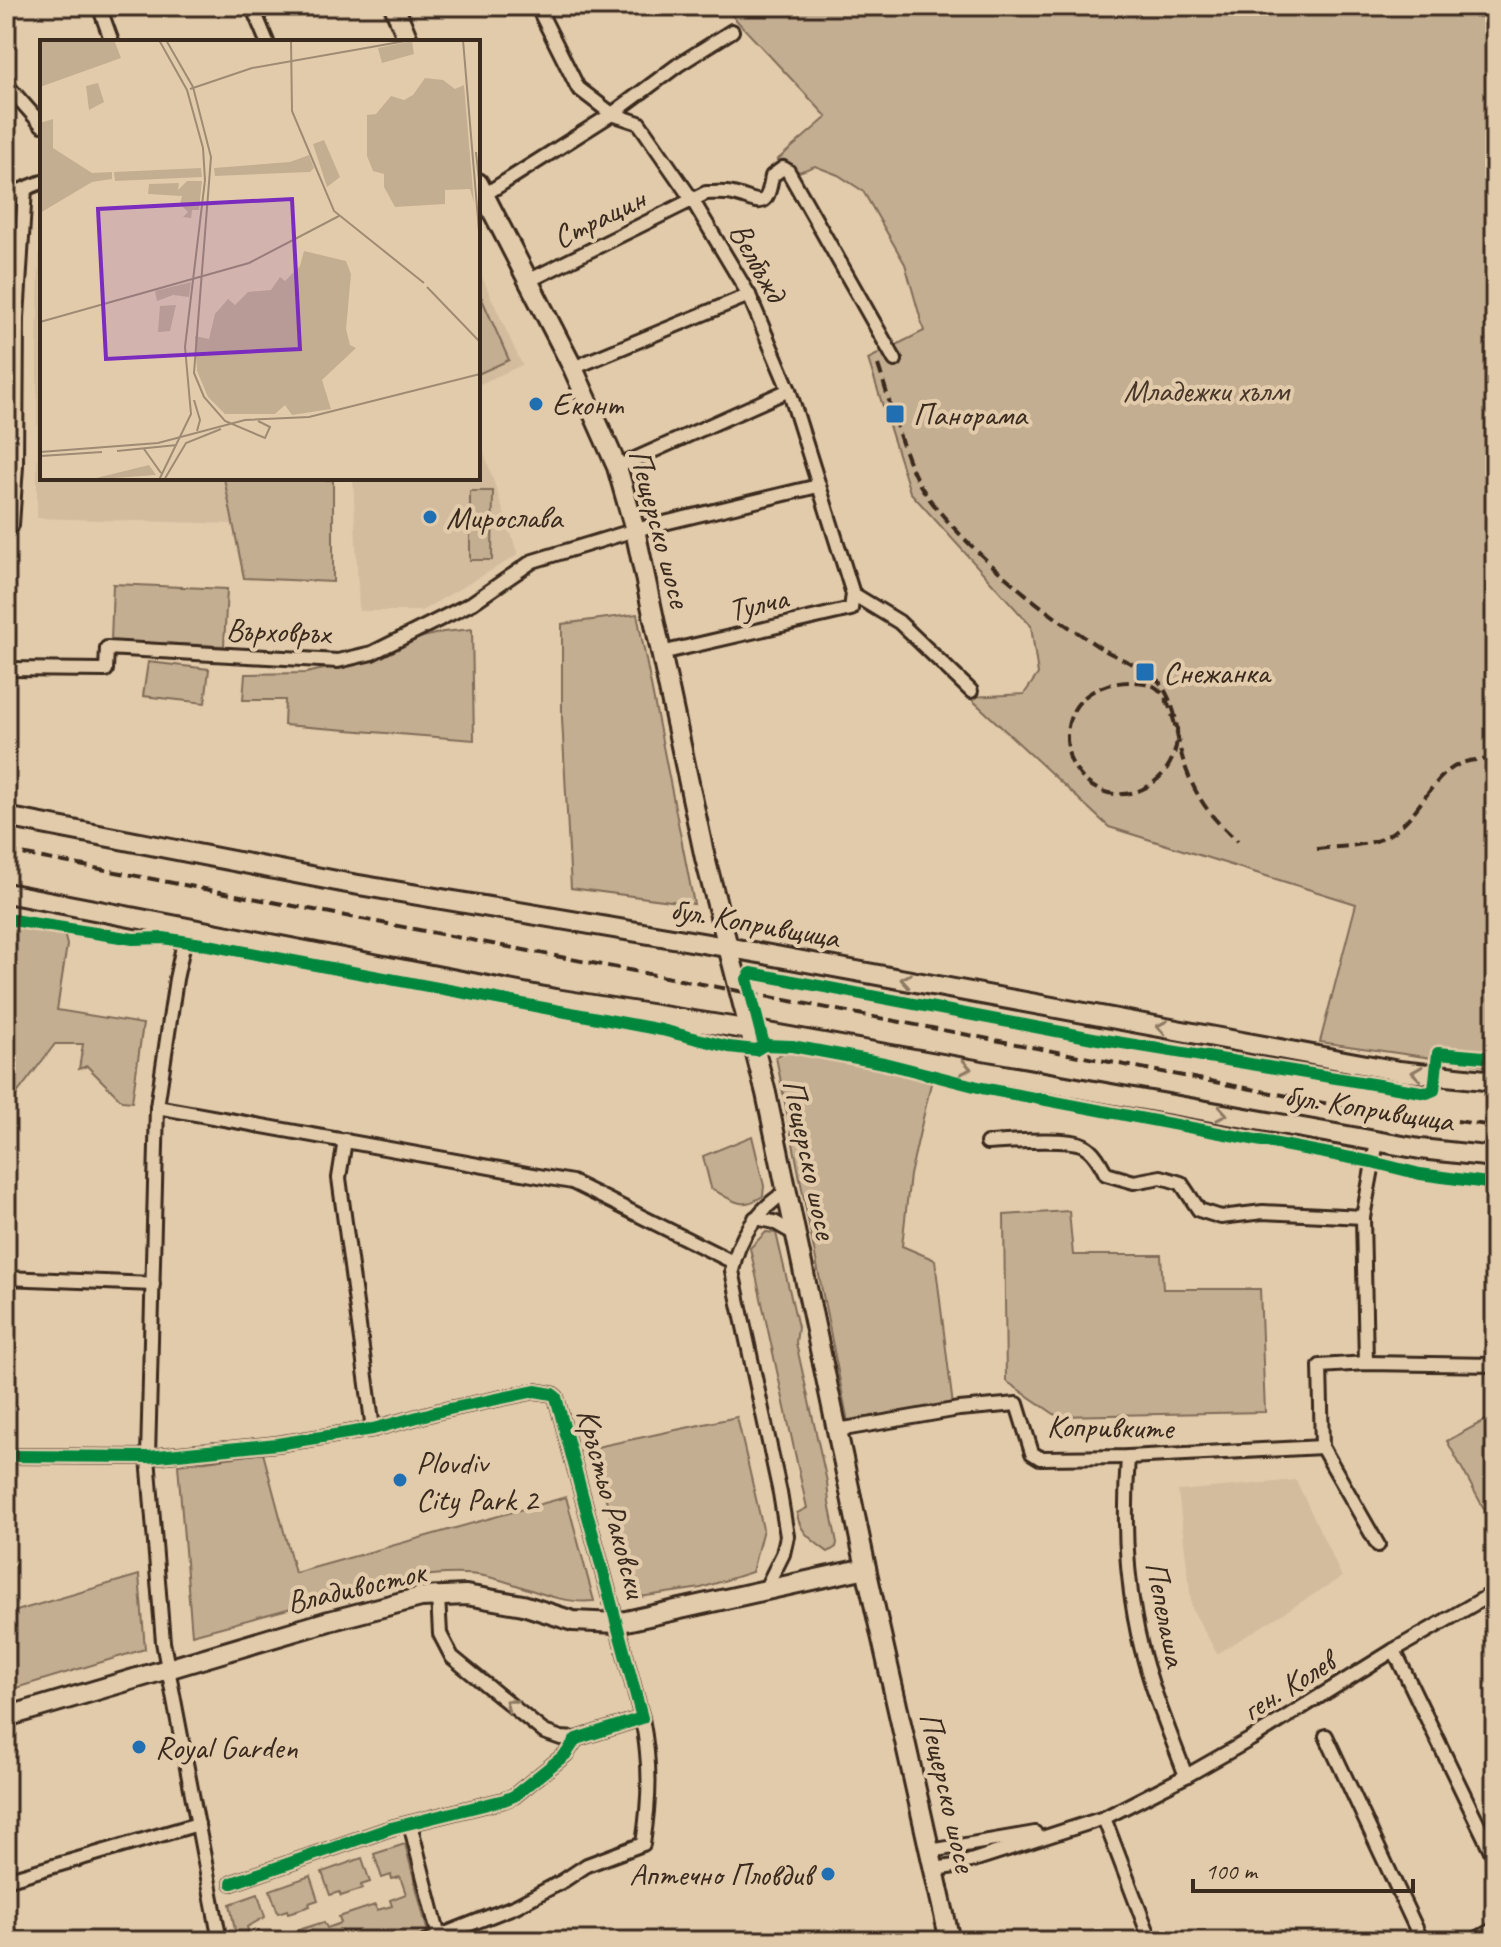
<svg xmlns="http://www.w3.org/2000/svg" width="1501" height="1947" font-family="Caveat,sans-serif">
<style>
.built{fill:#d3bc9e}
.green{fill:#c4ae91;stroke:#806c58;stroke-width:2}
.lines{fill:none;stroke-linecap:round;stroke-linejoin:round}
.street-casing{stroke:#3b2a1e;stroke-width:18}
.secondary-casing{stroke:#3b2a1e;stroke-width:24}
.street{stroke:#e2cbab;stroke-width:12}
.secondary{stroke:#e2cbab;stroke-width:18}
.rail{stroke:#3b2a1e;stroke-width:4;stroke-dasharray:12 6;stroke-linecap:butt}
.cycleway-casing{stroke:#e2cbab;stroke-width:17}
.cycleway{stroke:#00873e;stroke-width:12}
.oneway{stroke:#8e7a64}
.poi-dot{fill:#1f6fb2;stroke:#e2cbab;stroke-width:3}
.labels{text-anchor:middle;dominant-baseline:central;stroke-width:8;stroke-linejoin:round;paint-order:stroke}
.street-label{font-size:32px;fill:#3b2a1e;stroke:#e2cbab}
.park-label{font-size:32px;fill:#49372a;stroke:#e2cbab}
.poi-label{font-size:32px;fill:#3b2a1e;stroke:#e2cbab;text-anchor:start}
.inset-road{fill:none;stroke:#9f8b73;stroke-width:2}
.view{fill:#7b2cbf;fill-opacity:0.15;stroke:#7b2cbf;stroke-width:4}
.inset-edge{fill:none;stroke:#3b2a1e;stroke-width:4}
</style>
<rect width="100%" height="100%" fill="#e2cbab"/>
<filter id="ink" filterUnits="userSpaceOnUse"><feTurbulence type="fractalNoise" baseFrequency=".0125" numOctaves="2"/><feDisplacementMap in="SourceGraphic" scale="16" xChannelSelector="R" yChannelSelector="G"/><feConvolveMatrix kernelMatrix="1 2 1 2 8 2 1 2 1" color-interpolation-filters="sRGB"/></filter>
<g filter="url(#ink)">
<g class="built">
<path d="M42 208V478H224L232 524 37 518V361L40 209Z"/>
<path d="M478 268 522 365 478 385Z"/>
<path d="M478 434 518 555 421 611H359L353 478H478Z"/>
<path d="M1296 1480 1342 1577 1217 1654 1192 1609 1178 1491Z"/>
</g>
<g class="green">
<path d="M723 6H1495V1067L1320 1042 1356 904 1109 827 969 697 1024 694 1038 674 1031 626 910 492 868 359 924 331 905 264 863 191 838 175 815 166 799 172 777 160 827 117Z"/>
<path d="M478 290 509 360 478 374Z"/>
<path d="M224 478 333 480V582L244 578Z"/>
<path d="M470 491H493L492 560H470Z"/>
<path d="M113 584 227 589 224 646 111 641Z"/>
<path d="M637 614 694 904 571 888 562 718V624Z"/>
<path d="M472 629 474 740 284 725 285 700H243L245 674 306 673 351 663 411 640 443 632Z"/>
<path d="M148 662 209 669 205 703 143 696Z"/>
<path d="M6 923 64 933 67 945 57 1010 143 1024 132 1102 122 1101 87 1066 79 1069 83 1044H55L6 1108Z"/>
<path d="M788 1050 932 1079 910 1175 902 1246 935 1260 953 1406 848 1422 776 1057Z"/>
<path d="M752 1136 764 1186 763 1196C741 1211 732 1200 711 1188L703 1156Z"/>
<path d="M1069 1211 1073 1255H1161L1163 1289H1260L1265 1412 1057 1416 1006 1381 1004 1215Z"/>
<path d="M766 1232 776 1233 798 1327 796 1343 827 1482 829 1503 837 1543 836 1547 828 1552C813 1541 799 1532 797 1513L807 1508 750 1248Z"/>
<path d="M737 1417 763 1529 752 1572 701 1588 633 1598 592 1448Z"/>
<path d="M1489 1418 1495 1429V1529L1447 1441Z"/>
<path d="M263 1453 295 1573 566 1497 594 1601C555 1605 522 1583 484 1576 458 1571 428 1575 402 1578L192 1635 178 1465Z"/>
<path d="M139 1575 145 1649 6 1691V1614Z"/>
<path d="M405 1844 428 1933 405 1941H285L288 1940 286 1934 324 1922 327 1928 341 1923 339 1917 375 1905 377 1910 392 1906 390 1900 406 1894 400 1877 392 1879 391 1875 382 1878 374 1854Z"/>
<path d="M362 1858 370 1882 361 1885 362 1889 341 1896 339 1892 330 1895 322 1872Z"/>
<path d="M310 1876 318 1900 309 1903 310 1906 288 1913 287 1910 278 1913 270 1890Z"/>
<path d="M258 1894 265 1917 247 1927 251 1941H237L230 1904Z"/>
</g>
<g class="lines">
<defs>
<g id="street">
<path d="M99 6 112 42"/>
<path d="M252 6 267 42"/>
<path d="M537 6 578 88 612 114 639 123 693 201 749 295 789 390 853 594 851 609 661 653"/>
<path d="M6 84 42 125"/>
<path d="M484 195 612 114 678 65 732 31"/>
<path d="M6 196 42 182"/>
<path d="M528 281 706 193C715 193 724 192 733 194 761 201 766 212 772 176L783 168 788 171 895 360"/>
<path d="M573 368 749 295"/>
<path d="M617 467 789 390"/>
<path d="M6 531 12 525 16 466 17 318 25 189"/>
<path d="M853 594 899 622 971 691"/>
<path d="M6 669 106 670 107 648 338 661 372 653 472 603 533 561 635 530 818 486"/>
<path d="M187 928 176 979 157 1107 148 1457 163 1642 220 1941"/>
<path d="M157 1107 572 1182 733 1262"/>
<path d="M345 1140 339 1178 373 1429"/>
<path d="M987 1143C1008 1142 1067 1137 1083 1145 1094 1150 1101 1164 1106 1174L1134 1182 1161 1177 1181 1183 1199 1210 1221 1217 1263 1212 1363 1217"/>
<path d="M755 1218 774 1222 795 1234"/>
<path d="M6 1278 153 1284"/>
<path d="M1366 1363 1363 1217 1377 1142"/>
<path d="M838 1430 959 1409 1017 1404 1032 1453 1040 1458 1128 1457 1322 1447"/>
<path d="M6 1456 148 1457 277 1444 373 1429 440 1411 535 1391 552 1394 556 1397 642 1718 576 1739 566 1754 514 1796 504 1800 391 1828 232 1883"/>
<path d="M1128 1457C1124 1511 1125 1565 1135 1618 1144 1672 1167 1725 1186 1776"/>
<path d="M1378 1545 1322 1447 1320 1366 1366 1363 1495 1365"/>
<path d="M765 1590 783 1554 787 1536 780 1493 732 1271C738 1238 758 1209 786 1192"/>
<path d="M438 1596 440 1634 452 1657 544 1732 561 1738 576 1739"/>
<path d="M1394 1650 1495 1859"/>
<path d="M1326 1736 1422 1941"/>
<path d="M1104 1818 1151 1941"/>
<path d="M410 1824 439 1937"/>
<path d="M930 1851 1035 1833"/>
<path d="M934 1869 955 1866 1104 1818 1186 1776 1251 1739 1394 1650 1495 1592"/>
<path d="M6 1880 198 1824"/>
<path d="M427 1941 516 1906 563 1881 587 1865 643 1844C650 1797 651 1765 642 1718"/>
<path d="M1473 1941 1495 1929"/>
</g>
<g id="secondary">
<path d="M394 6 409 42"/>
<path d="M478 183 573 368 617 467 635 530 705 858 766 1093 866 1568 950 1941"/>
<path d="M6 817 347 883 726 947 1399 1071 1495 1081"/>
<path d="M6 893 555 999 751 1030 1420 1149 1495 1157"/>
<path d="M6 1717 329 1621 421 1597 466 1595 523 1605 573 1621 617 1623 866 1568"/>
</g>
</defs>
<use href="#street" class="street-casing"/>
<use href="#secondary" class="secondary-casing"/>
<use href="#street" class="street"/>
<use href="#secondary" class="secondary"/>
<g class="rail">
<path d="M878 365C890 400 902 455 920 485 947 530 1025 597 1069 627 1081 634 1092 643 1104 650 1119 659 1152 670 1161 684 1218 774 1109 834 1072 763 1068 756 1068 748 1067 740 1066 699 1098 681 1135 682 1143 683 1151 683 1158 689 1176 707 1176 740 1184 763 1195 796 1211 819 1238 841"/>
<path d="M1317 849C1339 846 1372 847 1390 834 1432 807 1434 751 1495 761"/>
<path d="M6 851 1340 1106 1495 1126"/>
</g>
<defs>
<g id="cycleway">
<path d="M6 919 133 939 163 938 208 945 662 1030 729 1047 756 1050 764 1045 792 1046 884 1063 982 1088 1372 1162 1420 1174 1495 1184"/>
<path d="M764 1045 747 979 751 973 1098 1039 1427 1093 1434 1090 1438 1053 1495 1058"/>
<path d="M6 1456 148 1457 277 1444 373 1429 440 1411 535 1391 552 1394 556 1397 642 1718 576 1739 566 1754 514 1796 504 1800 391 1828 232 1883"/>
</g>
</defs>
<use href="#cycleway" class="cycleway-casing"/>
<use href="#cycleway" class="cycleway"/>
</g>
<defs><path id="oneway-chevron" d="M-2-3.5L2.5 0L-2 3.5" fill="none" stroke-width="1.6" stroke-linecap="round" stroke-linejoin="round" transform="scale(2)"/></defs>
<g class="oneway">
<use href="#oneway-chevron" transform="translate(906 980) rotate(-170)"/>
<use href="#oneway-chevron" transform="translate(1162 1027) rotate(-170)"/>
<use href="#oneway-chevron" transform="translate(966 1068) rotate(10)"/>
<use href="#oneway-chevron" transform="translate(1417 1073) rotate(-172)"/>
<use href="#oneway-chevron" transform="translate(1222 1114) rotate(10)"/>
<use href="#oneway-chevron" transform="translate(510 1704) rotate(-141)"/>
</g>
</g>
<g class="poi-dot">
<circle cx="536" cy="404" r="8"/>
<rect x="885" y="404" width="20" height="20" rx="4"/>
<circle cx="430" cy="517" r="8"/>
<rect x="1135" y="662" width="20" height="20" rx="4"/>
<circle cx="400" cy="1480" r="8"/>
<circle cx="139" cy="1747" r="8"/>
<circle cx="828" cy="1874" r="8"/>
</g>
<g class="labels">
<g class="street-label">
<text transform="translate(599 218) rotate(-26)">Страцин</text>
<text transform="translate(758 262) rotate(61)">Велбъжд</text>
<text transform="translate(660 528) rotate(75)">Пещерско шосе</text>
<text transform="translate(758 604) rotate(-13)">Тулча</text>
<text transform="translate(278 631) rotate(2)">Върховръх</text>
<text transform="translate(755 923) rotate(10)">бул. Копривщица</text>
<text transform="translate(1369 1108) rotate(9)">бул. Копривщица</text>
<text transform="translate(810 1159) rotate(78)">Пещерско шосе</text>
<text transform="translate(1110 1427) rotate(1)">Копривките</text>
<text transform="translate(612 1503) rotate(75)">Кръстьо Раковски</text>
<text transform="translate(356 1587) rotate(-13)">Владивосток</text>
<text transform="translate(1166 1614) rotate(79)">Пепелаша</text>
<text transform="translate(1288 1686) rotate(-32)">ген. Колев</text>
<text transform="translate(948 1792) rotate(77)">Пещерско шосе</text>
</g>
<g class="park-label">
<text x="1206" y="390">Младежки хълм</text>
</g>
<g class="poi-label">
<text x="552" y="404">Еконт</text>
<text x="913" y="414">Панорама</text>
<text x="446" y="517">Мирослава</text>
<text x="1163" y="672">Снежанка</text>
<text x="416" y="1462">Plovdiv<tspan x="416" dy="37">City Park 2</tspan></text>
<text x="155" y="1747">Royal Garden</text>
<text x="812" y="1874" text-anchor="end">Аптечно Пловдив</text>
</g>
</g>
<g transform="translate(40 40)">
<rect width="440" height="440" fill="#e2cbab"/>
<path d="M0 0H74L81 18 0 47ZM372 1 374 14 342 23 338 8ZM385 38 403 40 415 49 424 45 434 163 430 149 405 150V164L355 167 344 147V134L333 131 327 116V75L336 74 351 56 364 60 373 55ZM58 43 64 62 49 70 46 46ZM13 79V108L52 133 72 132V139L52 142 0 173V83ZM284 100 300 137 287 147 273 104ZM269 115 274 128 270 132 175 136 174 128 250 122ZM161 128 162 137 75 141 74 132ZM147 141H162L159 170H152L151 178 143 177 148 172 140 164 142 156 108 154 109 144 139 143 138 150ZM264 211 306 221 311 234 306 289 310 305 316 308 282 340 291 369 252 375 245 365 235 374H185L168 357 157 331 155 296 169 299 175 274 188 259 195 265 208 252 231 250 240 237 245 241 260 226ZM151 242 149 257 133 255 117 261 115 251ZM136 265 130 291 118 292 120 266ZM109 425 116 435 48 440Z" fill="#c4ae91"/>
<path class="inset-road" d="M126 0 153 47 171 117 154 333 164 357 185 381 225 398 230 387 218 381M251 0 252 71 294 171 384 243M423 0 440 203M150 49 212 28 371 0M436 112 440 150M387 247 440 302M0 282 209 223 299 176M154 360 160 380 157 391M104 409 121 433M77 411 137 405M0 412 118 403 205 380 269 377 440 334M1 416 62 412M119 440 151 374 145 307 165 140 163 108 147 50 119 0M124 440 146 403 181 389"/>
<path class="view" d="M252 159 260 309 66 319 58 169Z"/>
<rect width="440" height="440" class="inset-edge"/>
</g>
<rect width="1501" height="1947" fill="none" stroke="#e2cbab" stroke-width="32"/>
<rect x="16" y="16" width="1469" height="1915" fill="none" stroke="#3b2a1e" stroke-width="3" filter="url(#ink)"/>
<path d="M1193 1879v12h220v-12" fill="none" stroke="#3b2a1e" stroke-width="4"/>
<text x="1205" y="1879" font-size="24" fill="#3b2a1e" stroke="#e2cbab" stroke-width="6" paint-order="stroke">100 m</text>
</svg>
